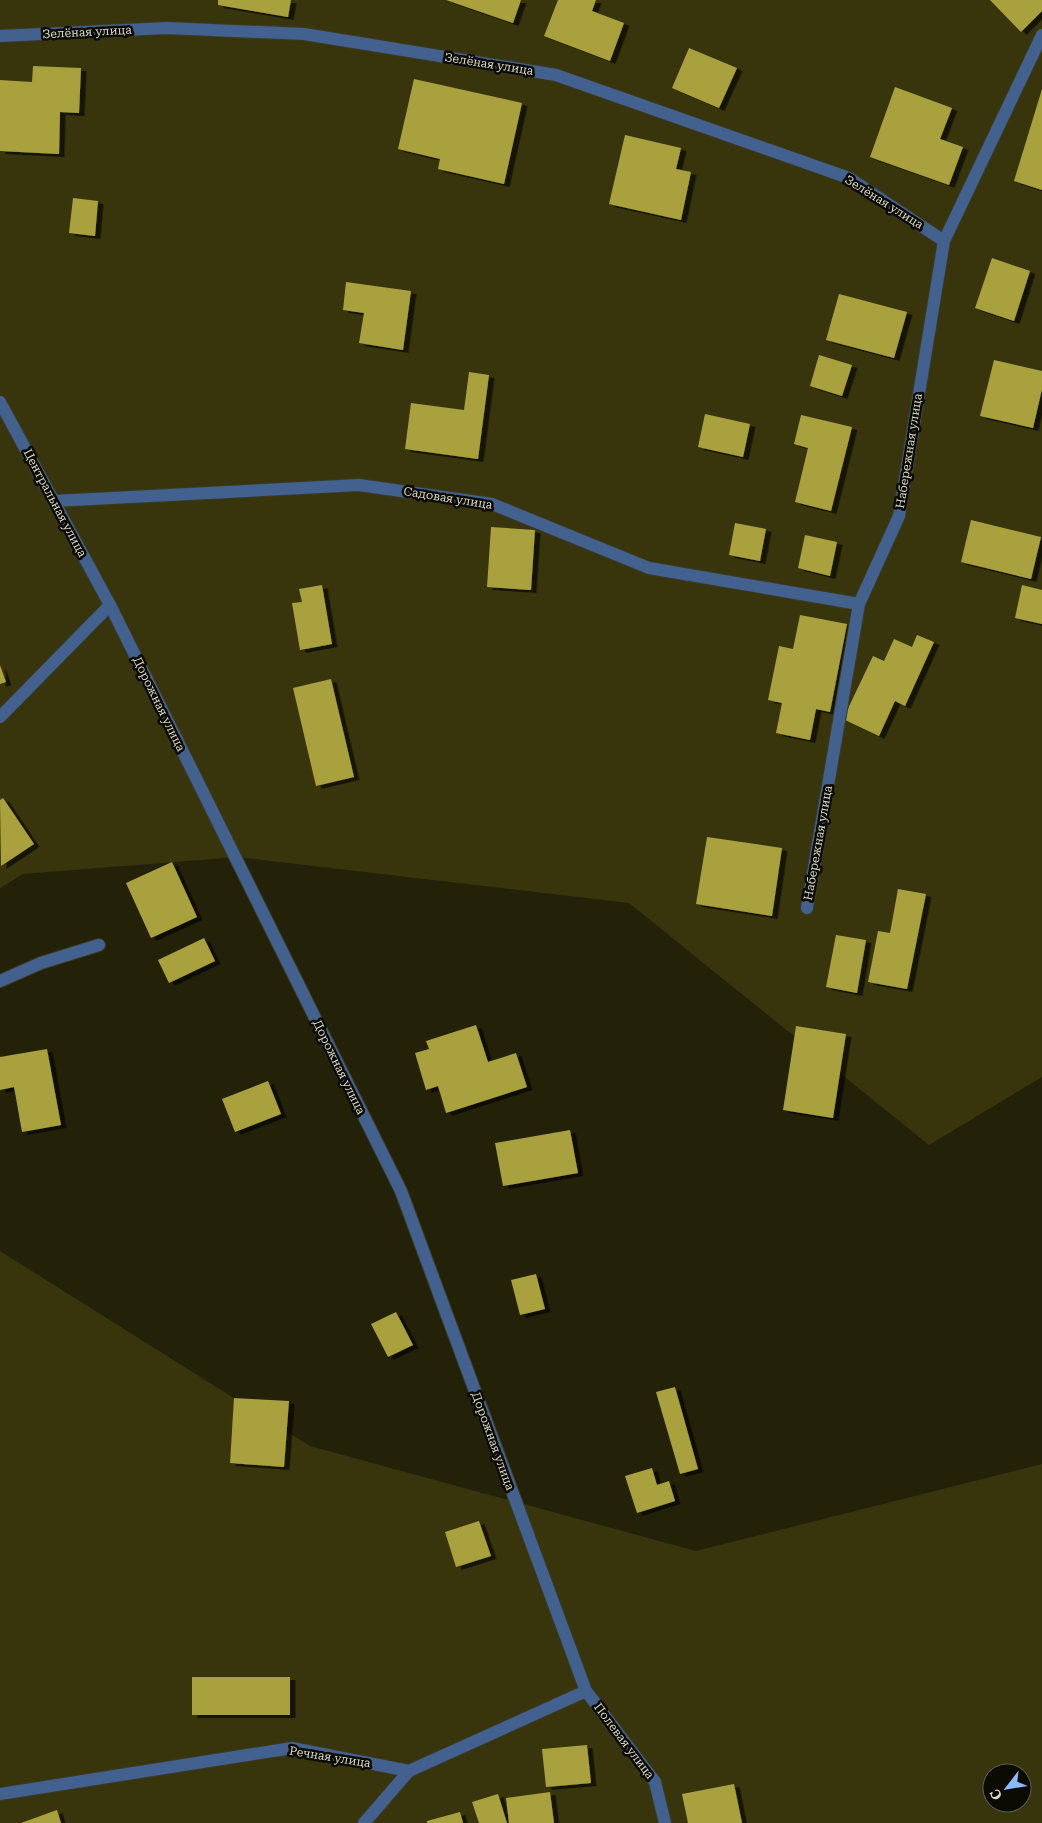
<svg xmlns="http://www.w3.org/2000/svg" width="1042" height="1823" font-family="'Roboto Serif',serif">
<style>
.green{fill:#38350d;fill-rule:evenodd}
.building{fill:#a9a13c;filter:url(#shadow)}
.lines{fill:none;stroke-linecap:round;stroke-linejoin:round}
.minor-casing{stroke:#3c3b23;stroke-width:14}
.minor{stroke:#42618f;stroke-width:12}
.labels{text-anchor:middle;dominant-baseline:central;stroke-width:5;stroke-linejoin:round;paint-order:stroke}
.street-label{font-size:12px;fill:#d8d8c9;stroke:#0b0a03}
</style>
<defs>
<filter id="shadow"><feDropShadow dx="5.5" dy="3" stdDeviation="0" flood-color="#0009"/></filter>
</defs>
<rect width="100%" height="100%" fill="#232108"/>
<g class="green">
<path d="M0 0H1042V1077L929 1145 629 903 237 857 23 874 0 888Z"/>
<path d="M0 1251 310 1446 696 1551 1042 1464V1823H0ZM992 1773H1022V1803H992Z"/>
</g>
<g class="building">
<path d="M218 0H291L288 17 218 5Z"/>
<path d="M446 0H521L513 23Z"/>
<path d="M558 0H596L592 11 624 23 610 61 544 36Z"/>
<path d="M990 0H1042V11L1021 32Z"/>
<path d="M689 48 737 68 719 108 672 88Z"/>
<path d="M33 66 81 68 79 113 60 112 59 154 0 151V80L32 82Z"/>
<path d="M414 79 522 103 504 184 438 169 440 159 398 149Z"/>
<path d="M895 87 952 108 940 139 963 147 949 185 870 157Z"/>
<path d="M1042 89V190L1014 181Z"/>
<path d="M625 135 681 148 676 169 691 172 681 220 609 204Z"/>
<path d="M73 198 98 201 95 236 69 233Z"/>
<path d="M992 258 1030 271 1014 321 975 308Z"/>
<path d="M346 282 411 291 403 350 359 343 364 313 343 310Z"/>
<path d="M839 294 907 312 894 358 826 340Z"/>
<path d="M819 355 852 365 842 396 810 386Z"/>
<path d="M994 360 1042 371V389L1033 428 980 416Z"/>
<path d="M469 372 489 375 478 459 405 449 411 403 464 410Z"/>
<path d="M705 414 750 424 743 457 698 447Z"/>
<path d="M801 415 852 427 831 511 795 502 808 448 794 444Z"/>
<path d="M971 520 1041 537 1031 579 961 562Z"/>
<path d="M735 523 766 529 760 561 729 555Z"/>
<path d="M491 527 535 530 531 590 487 587Z"/>
<path d="M805 535 837 542 830 576 798 568Z"/>
<path d="M322 585 332 644 300 650 292 603 302 602 299 589Z"/>
<path d="M1022 585 1042 590V624L1015 618Z"/>
<path d="M800 615 847 624 830 712 816 709 810 740 776 733 782 703 768 700 779 646 793 649Z"/>
<path d="M917 635 934 642 905 706 895 701 879 736 843 719 873 656 884 661 894 639 912 647Z"/>
<path d="M0 665 6 682 0 684Z"/>
<path d="M331 679 354 777 316 786 293 688Z"/>
<path d="M3 798 34 844 1 866 0 800Z"/>
<path d="M707 837 782 848 772 916 696 904Z"/>
<path d="M172 862 197 917 151 938 126 883Z"/>
<path d="M898 889 926 894 907 989 868 982 878 931 890 933Z"/>
<path d="M836 935 866 940 857 993 826 987Z"/>
<path d="M204 938 215 961 169 983 158 960Z"/>
<path d="M476 1025 488 1062 516 1053 527 1087 446 1113 438 1086 426 1090 415 1053 429 1049 426 1041Z"/>
<path d="M796 1026 846 1034 833 1118 783 1110Z"/>
<path d="M47 1049 61 1125 22 1132 14 1087 0 1090V1057Z"/>
<path d="M268 1081 281 1114 235 1132 222 1099Z"/>
<path d="M570 1130 578 1173 503 1186 495 1143Z"/>
<path d="M536 1274 545 1309 520 1315 511 1280Z"/>
<path d="M396 1312 413 1345 388 1357 371 1324Z"/>
<path d="M675 1387 698 1469 680 1474 656 1392Z"/>
<path d="M234 1398 289 1401 284 1467 230 1463Z"/>
<path d="M652 1468 657 1485 669 1481 675 1501 637 1513 625 1476Z"/>
<path d="M479 1521 491 1556 456 1567 445 1532Z"/>
<rect x="192" y="1677" width="98" height="38"/>
<path d="M587 1745 591 1783 546 1787 542 1749Z"/>
<path d="M734 1784 742 1823H688L682 1794Z"/>
<path d="M550 1792 554 1823H509L506 1798Z"/>
<path d="M498 1794 507 1823H479L472 1802Z"/>
<path d="M57 1810 61 1823H21Z"/>
<path d="M460 1812 463 1823H427V1821Z"/>
</g>
<g class="lines">
<defs>
<g id="minor">
<path d="M0 36 167 28 304 34 556 75 849 178 944 241"/>
<path d="M0 402 110 605 401 1191 586 1691 655 1782 665 1823"/>
<path d="M54 501 359 485 492 504 649 568 859 604"/>
<path d="M0 717 110 605"/>
<path d="M807 908 859 604 899 516 944 241 1042 35"/>
<path d="M0 981 41 963 99 945"/>
<path d="M0 1794 292 1748 409 1771 586 1691"/>
<path d="M364 1823 409 1771"/>
</g>
</defs>
<use href="#minor" class="minor-casing"/>
<use href="#minor" class="minor"/>
</g>
<g class="labels">
<g class="street-label">
<text transform="translate(87 32) rotate(-3)">Зелёная улица</text>
<text transform="translate(489 64) rotate(9)">Зелёная улица</text>
<text transform="translate(884 202) rotate(32)">Зелёная улица</text>
<text transform="translate(909 451) rotate(-81)">Набережная улица</text>
<text transform="translate(448 498) rotate(9)">Садовая улица</text>
<text transform="translate(55 503) rotate(62)">Центральная улица</text>
<text transform="translate(159 704) rotate(64)">Дорожная улица</text>
<text transform="translate(818 843) rotate(-80)">Набережная улица</text>
<text transform="translate(339 1067) rotate(64)">Дорожная улица</text>
<text transform="translate(493 1441) rotate(70)">Дорожная улица</text>
<text transform="translate(624 1741) rotate(53)">Полевая улица</text>
<text transform="translate(330 1757) rotate(9)">Речная улица</text>
</g>
</g>
<g transform="translate(1007 1788) rotate(239)"><circle r="24" fill="#0b0a03" stroke="#5d5c52"/>
<path d="M0-4L9 19L0 12L-9 19Z" fill="#8bb9fc"/>
<text y="-8" font-size="14" font-weight="bold" text-anchor="middle" fill="#d8d8c9">С</text>
</g>
</svg>
